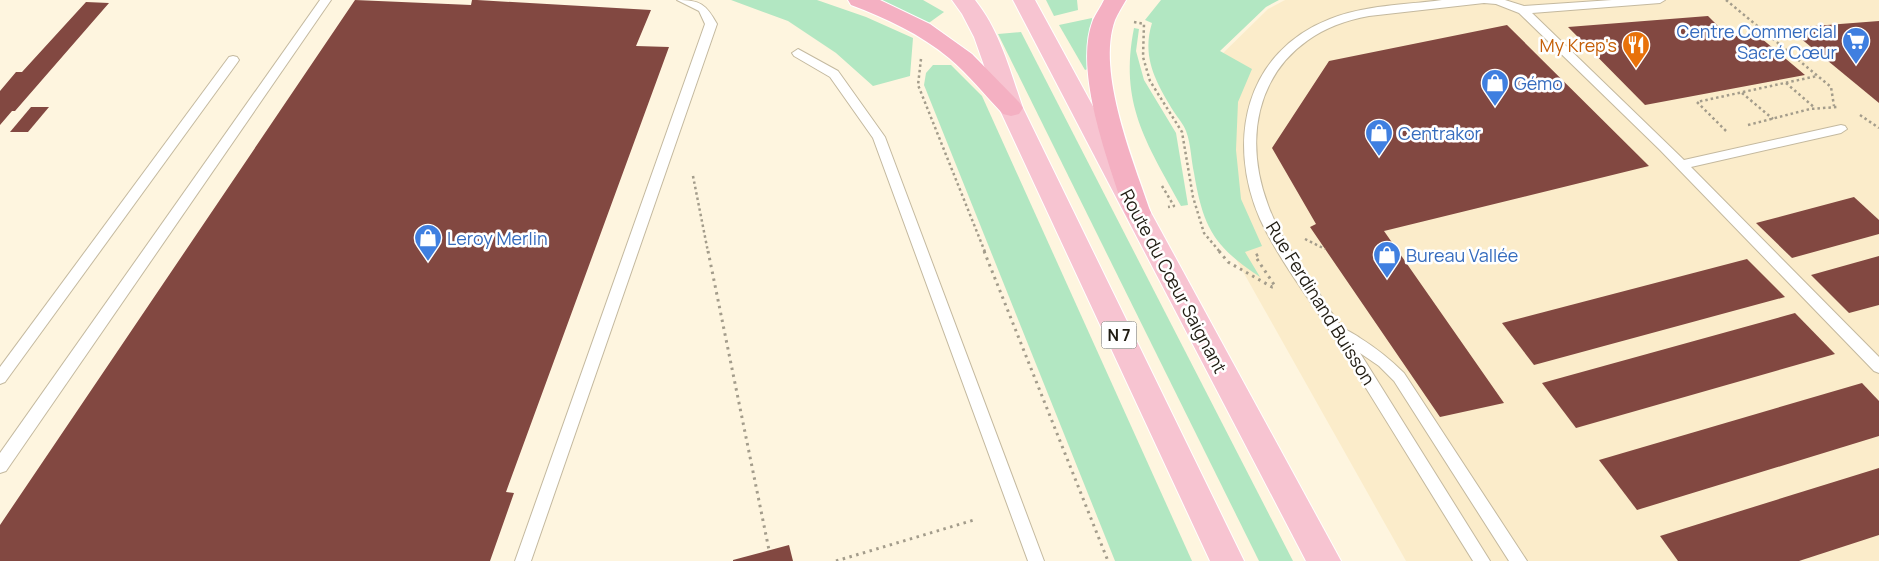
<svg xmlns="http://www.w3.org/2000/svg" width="1879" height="561" font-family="Manrope,sans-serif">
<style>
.built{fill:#fbecca}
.green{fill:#b2e7c2}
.building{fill:#824841}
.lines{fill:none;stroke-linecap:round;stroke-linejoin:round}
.service-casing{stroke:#c4b99f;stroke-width:2}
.primary-casing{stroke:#fff;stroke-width:2}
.trunk-casing{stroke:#fff;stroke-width:2}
.path-far1{stroke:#a39c8b;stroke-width:2.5;stroke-dasharray:2.5 3;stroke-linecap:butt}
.path{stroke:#a39c8b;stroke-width:3;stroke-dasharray:2.5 4.5;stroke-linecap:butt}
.service{fill:#fff;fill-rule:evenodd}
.primary{fill:#f7c4d1;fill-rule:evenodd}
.trunk{fill:#f4b0c2;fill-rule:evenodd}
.labels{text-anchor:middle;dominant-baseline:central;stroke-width:5;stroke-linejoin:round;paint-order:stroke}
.shield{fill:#fff;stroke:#636059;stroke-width:1}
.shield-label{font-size:16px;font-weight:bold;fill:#201c12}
.shop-label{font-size:18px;fill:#366cbe;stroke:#fff;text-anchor:start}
.food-label{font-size:18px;fill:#c56008;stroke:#fff;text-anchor:end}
.street-label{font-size:18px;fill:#201c12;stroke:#fff}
</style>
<rect width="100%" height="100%" fill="#fef5df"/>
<path class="built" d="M1285 0H1879V561H1406L1228 245 1216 60 1268 9Z"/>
<g class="green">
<path d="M731 0H817L866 17 913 38 910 76 873 86 836 53 788 21Z"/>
<path d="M873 0H923L944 12 926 25Z"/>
<path d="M1046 0H1077L1078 10 1054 16Z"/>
<path d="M1161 0H1279L1266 7 1220 51 1252 69 1238 102 1236 150 1241 199 1262 246 1245 252 1260 277C1214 247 1203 227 1194 173 1191 160 1191 144 1186 131 1184 125 1178 118 1174 112 1157 84 1141 58 1152 23L1145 20Z"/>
<path d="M1092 18 1090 68 1085 70 1059 25Z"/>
<path d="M1134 28 1139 29 1136 51 1144 80 1176 133 1188 205 1181 206C1146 142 1119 103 1134 28Z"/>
<path d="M1021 32 1293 561H1259L998 34Z"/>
<path d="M933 65H951L982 96 1192 561H1115L924 85 926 73Z"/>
</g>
<g class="building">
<path d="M355 0 471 5 472 0H477L651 10 636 46 669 47 506 492 514 493 490 561H0V525Z"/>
<path d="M86 2 109 3 15 111H12L0 125V91L16 72H22Z"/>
<path d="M1708 16 1729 37 1755 33 1805 75 1645 105 1568 27Z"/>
<path d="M1879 21V103L1788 28Z"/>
<path d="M1507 25 1649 166 1384 231 1504 403 1440 417 1310 227 1316 224 1272 148 1329 61Z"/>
<path d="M31 107H49L28 132H10Z"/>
<path d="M1854 197 1879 220V234L1792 258 1756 223Z"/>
<path d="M1879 256V305L1849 313 1811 275Z"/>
<path d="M1747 259 1785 297 1534 365 1502 323Z"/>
<path d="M1795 313 1835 354 1576 428 1542 383Z"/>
<path d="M1862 383 1879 401V436L1637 510 1599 460Z"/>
<path d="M1879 468V535L1799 561H1678L1660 536Z"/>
<path d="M789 545 793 561H733V560Z"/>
</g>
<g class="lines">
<defs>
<g id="service">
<path d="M320 0H331L6 471 0 473V453Z"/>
<path d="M677 0C700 0 706 4 717 24L531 561H515L705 24 699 11Z"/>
<path d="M1442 0H1505L1524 6 1612 0H1665L1660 3 1532 13 1684 160 1841 125 1845 126 1847 129 1841 133 1691 167 1879 357V373L1874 371 1660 150 1519 13 1496 4 1484 3 1369 16C1272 33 1235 117 1268 205 1278 233 1295 257 1311 281 1319 292 1335 320 1343 328 1348 331 1355 334 1360 338 1376 348 1390 359 1404 373L1527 561H1509L1394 381 1379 366 1360 353 1490 561H1473C1428 489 1384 416 1339 345 1313 303 1281 264 1260 219 1226 141 1245 52 1330 19 1365 5 1404 5 1442 0Z"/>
<path d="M798 49 838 71 885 137 1044 561H1028L873 138 830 77 794 56 792 53Z"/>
<path d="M233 56 237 57 239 60 237 63 5 382 0 384V367L229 57Z"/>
</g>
<g id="primary">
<path d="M952 0H975C1000 31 1010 71 1023 108L1244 561H1210L999 108 974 37 962 14Z"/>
<path d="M1013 0H1035L1341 561H1306Z"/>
</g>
<g id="trunk">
<path d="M848 0H880L930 24 972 54 1019 102 1023 108 1019 114 1011 116 1003 114C985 95 969 75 949 58 920 34 886 18 851 5Z"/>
<path d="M1104 0H1126C1122 7 1118 13 1115 20 1096 72 1134 163 1151 213L1147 220 1138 223 1129 220 1125 213C1109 163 1073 71 1093 20 1096 13 1101 7 1104 0Z"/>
</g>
</defs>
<use href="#service" class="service-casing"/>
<use href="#primary" class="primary-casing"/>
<use href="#trunk" class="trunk-casing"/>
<g class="path-far1">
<path d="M1726 0 1831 87 1834 106"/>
<path d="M1134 22 1144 24 1143 57 1150 81 1182 132 1193 197 1204 233 1220 252"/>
<path d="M921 59 918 85 985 252"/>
<path d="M1786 83 1815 108"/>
<path d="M1742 93 1773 119"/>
<path d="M1860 115 1879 128"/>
<path d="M1748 125 1810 109 1837 107"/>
<path d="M1726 131 1697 102 1817 76"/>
<path d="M693 176 708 252"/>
<path d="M1162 186 1174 206 1168 207"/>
<path d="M1305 239 1325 249"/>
</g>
<g class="path">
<path d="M708 251 769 550"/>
<path d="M984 251 1108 561"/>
<path d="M1219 251 1228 262 1272 287 1275 286 1255 256 1259 254"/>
<path d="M836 561 974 520"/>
</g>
<use href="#service" class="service"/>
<use href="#primary" class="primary"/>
<use href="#trunk" class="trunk"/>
</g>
<defs>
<symbol id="supermarket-pin" viewBox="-11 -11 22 30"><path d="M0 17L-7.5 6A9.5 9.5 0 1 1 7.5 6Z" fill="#3f7fe0" stroke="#fff"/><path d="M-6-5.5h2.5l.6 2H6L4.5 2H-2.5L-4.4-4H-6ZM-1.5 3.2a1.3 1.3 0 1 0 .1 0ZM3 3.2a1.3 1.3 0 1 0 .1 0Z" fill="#fff"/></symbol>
<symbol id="restaurant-pin" viewBox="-11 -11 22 30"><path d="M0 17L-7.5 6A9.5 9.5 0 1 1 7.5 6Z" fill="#e8710a" stroke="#fff"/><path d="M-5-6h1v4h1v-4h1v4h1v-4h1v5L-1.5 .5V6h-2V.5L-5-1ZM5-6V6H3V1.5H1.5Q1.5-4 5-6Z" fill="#fff"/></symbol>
<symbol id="shop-pin" viewBox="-11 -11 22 30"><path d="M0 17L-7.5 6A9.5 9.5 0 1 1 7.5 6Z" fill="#3f7fe0" stroke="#fff"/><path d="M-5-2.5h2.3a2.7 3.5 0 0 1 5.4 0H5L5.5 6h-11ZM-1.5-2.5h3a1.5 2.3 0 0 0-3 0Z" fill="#fff"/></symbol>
</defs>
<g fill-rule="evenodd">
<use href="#supermarket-pin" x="1840" y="25" width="32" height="43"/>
<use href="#restaurant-pin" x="1620" y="29" width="32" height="43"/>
<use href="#shop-pin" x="1479" y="67" width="32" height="43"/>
<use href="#shop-pin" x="1363" y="117" width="32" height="43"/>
<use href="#shop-pin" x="412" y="222" width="32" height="43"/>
<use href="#shop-pin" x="1371" y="239" width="32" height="43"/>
</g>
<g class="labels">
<rect class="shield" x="1101.5" y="321.5" width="35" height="27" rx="4"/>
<g class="shield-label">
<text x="1119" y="335">N 7</text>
</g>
<g class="shop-label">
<text x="1837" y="31" text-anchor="end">Centre Commercial<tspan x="1837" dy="21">Sacré Cœur</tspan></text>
<text x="1514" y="83">Gémo</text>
<text x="1398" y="133">Centrakor</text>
<text x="447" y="238">Leroy Merlin</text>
<text x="1406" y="255">Bureau Vallée</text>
</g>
<g class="food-label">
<text x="1617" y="45">My Krep's</text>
</g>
<g class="street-label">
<text transform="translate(1174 281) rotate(62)">Route du Cœur Saignant</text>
<text transform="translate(1321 303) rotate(58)">Rue Ferdinand Buisson</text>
</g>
</g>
</svg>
